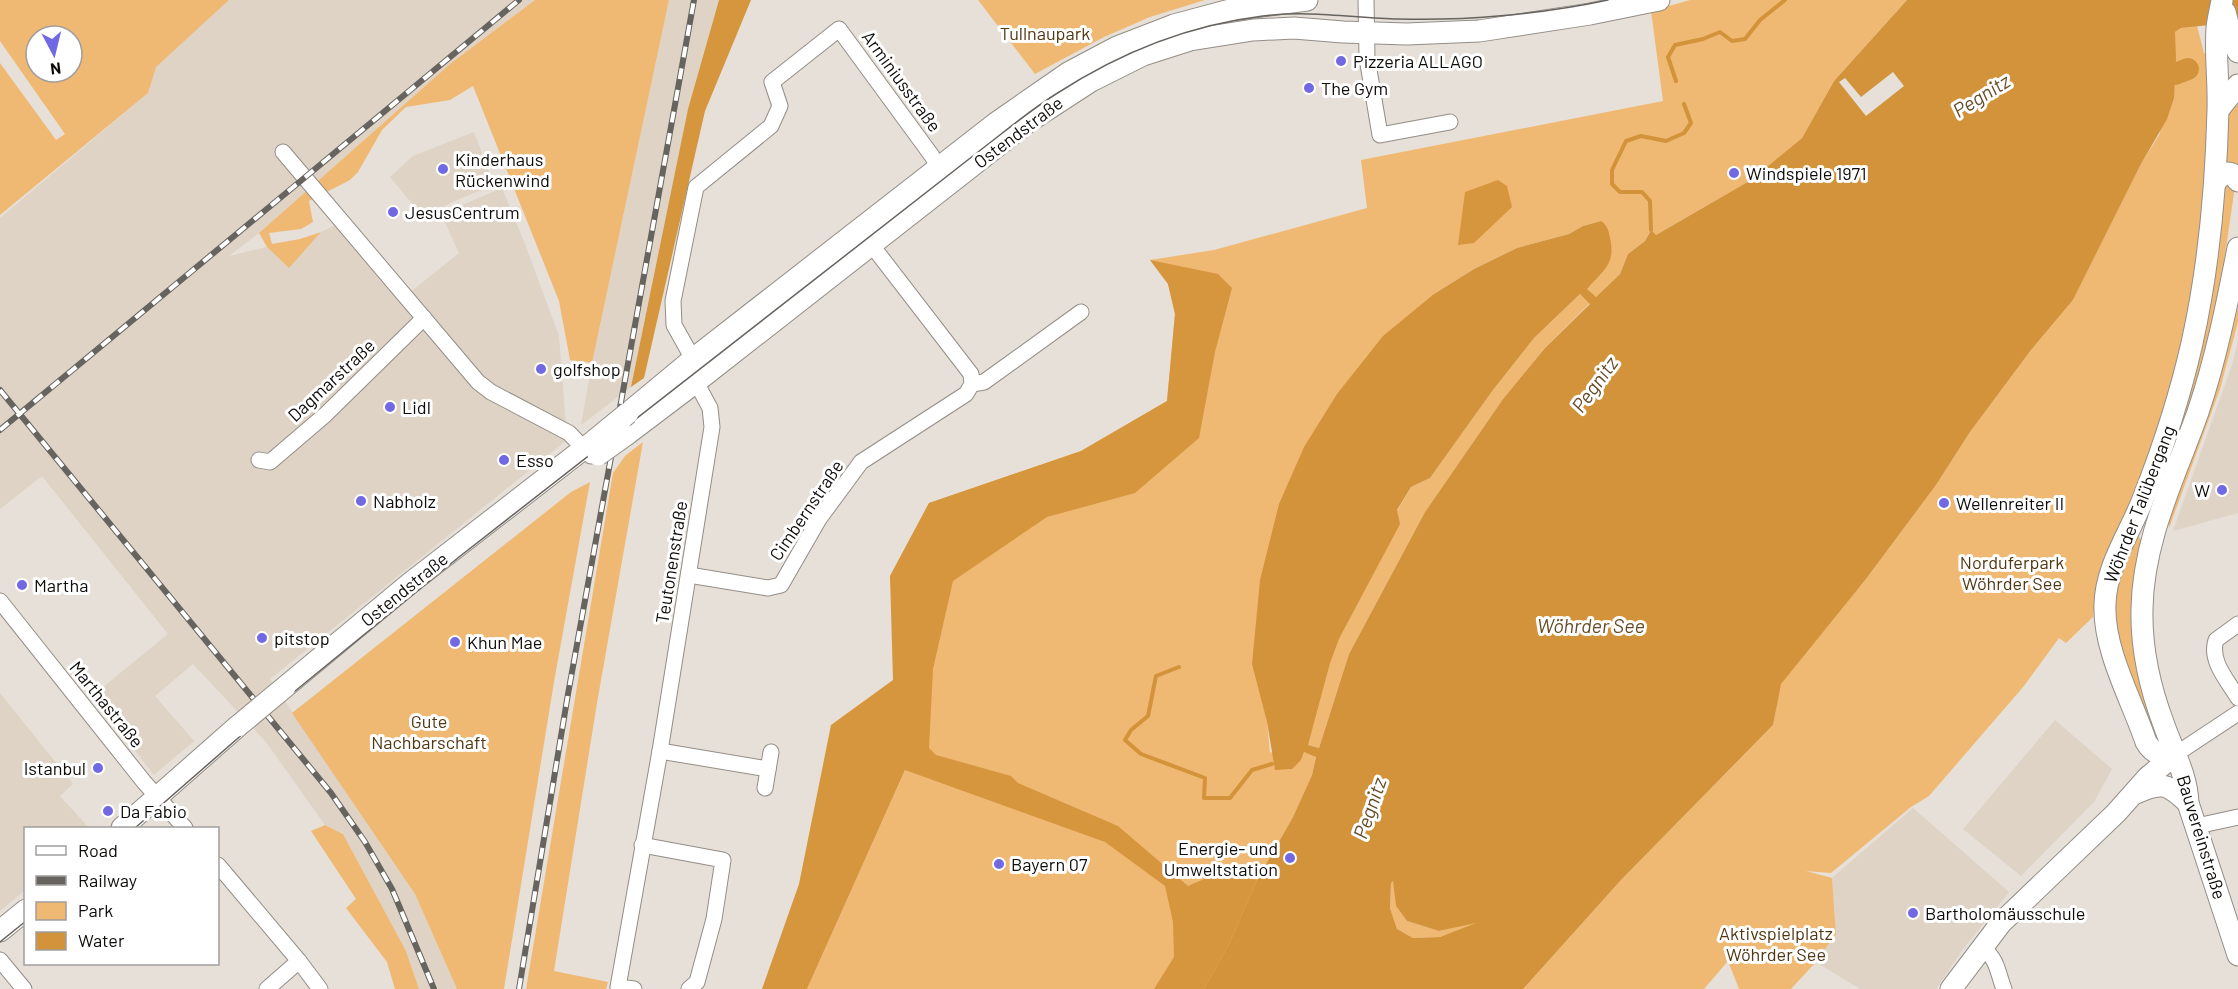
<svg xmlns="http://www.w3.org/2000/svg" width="2238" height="989" font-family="Barlow,sans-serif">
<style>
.built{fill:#ded3c5}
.green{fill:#f0b973;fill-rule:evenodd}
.forest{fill:#d5963e}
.water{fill:#d2933a;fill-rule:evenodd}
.pier{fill:#e6e0d8}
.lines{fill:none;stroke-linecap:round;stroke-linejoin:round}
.stream{stroke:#d2933a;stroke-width:4}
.river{stroke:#d2933a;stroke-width:22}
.street-casing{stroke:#938d86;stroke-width:17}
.secondary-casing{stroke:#938d86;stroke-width:23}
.street{stroke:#fff;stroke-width:15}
.secondary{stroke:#fff;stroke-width:21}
.tram{stroke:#67635f;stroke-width:1.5}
.rail-casing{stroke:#67635f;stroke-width:6}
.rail{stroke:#fff;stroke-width:4;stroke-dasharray:11;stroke-linecap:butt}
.secondary-bridge-casing{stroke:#938d86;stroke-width:23;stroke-linecap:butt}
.secondary-bridge{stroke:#fff;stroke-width:21}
.poi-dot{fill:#7169e4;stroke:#fff;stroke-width:2}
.labels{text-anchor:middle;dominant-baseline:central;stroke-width:6;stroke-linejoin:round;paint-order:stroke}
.park-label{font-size:18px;fill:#513712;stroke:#fff}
.poi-label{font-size:18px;fill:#0e0c0a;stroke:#fff;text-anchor:start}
.street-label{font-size:18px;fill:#0e0c0a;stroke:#fff}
.water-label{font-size:20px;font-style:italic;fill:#664b27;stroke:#fff}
</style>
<rect width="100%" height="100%" fill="#e6e0d8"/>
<g class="built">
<path d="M229 0H535L450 64 259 233 229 256 267 247 289 267 321 232 338 224 403 298 459 253 441 214 502 188 525 244 559 336 567 440 270 679 415 894 457 989H419L406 951 343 834 325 825 266 742 193 664 155 696 194 741 154 775 92 696 168 634 42 476 0 509V218L148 93 155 67Z"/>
<path d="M669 0H719L688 109 631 387 581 425 592 363Z"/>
<path d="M474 132 494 185 452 202 424 218 390 177 413 156Z"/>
<path d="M2238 340V513L2173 531 2233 362Z"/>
<path d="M0 693 73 784 60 796 89 828H26L25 890 0 911Z"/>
<path d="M2055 720 2112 769 2094 802 2021 876 1963 829Z"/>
<path d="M1913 808 2009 892 1963 949 1936 989H1860L1816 962 1836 934 1832 878Z"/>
</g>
<g class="green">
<path d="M0 0H229L156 67 148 93 0 215V63L56 140 65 134 0 41ZM36 36H72V72H36Z"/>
<path d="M535 0H669L592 363 570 360 559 301 473 86 450 100 406 107 382 130 358 172 350 180 309 201 313 222 301 229 269 233 272 244 300 239 321 232 289 268 267 247 259 233 450 64Z"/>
<path d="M978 0H1205L1150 17 1104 37 1035 74Z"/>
<path d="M1690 0H1907L1834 81 1802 138 1751 180 1656 235 1650 231 1645 241 1628 254 1620 274 1595 298 1587 289 1601 221 1583 226 1569 234 1517 248 1474 269 1434 294 1339 639 1399 524 1397 511 1411 487 1430 478 1493 390 1534 338 1580 294 1590 303 1545 348 1503 399 1425 512 1349 654 1319 748 1307 745 1262 700 1267 722 1270 752 1301 760 1304 752 1316 756 1312 775 1293 817 1257 880 1229 944 1204 989H807L905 770 890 576 929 503 1081 451 1167 401 1175 314 1168 284 1150 260 1214 250 1367 208 1361 160 1663 101 1651 11Z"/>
<path d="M2197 26 2204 53 2211 55 2207 182 2188 315 2178 360 2166 403 2136 490 2098 585 2093 617 2066 643 2059 638 2024 686 1929 796 1911 807 1831 873 1806 871 1832 878 1836 934 1816 962 1791 989H1739L1728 961 1704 989H1523L1621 880 1773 725 1780 684 1866 579 1936 485 1970 432 2031 350 2073 300 2141 164 2159 135 2175 74V32L2181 28Z"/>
<path d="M2238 94V168L2224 166C2225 140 2224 116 2238 94Z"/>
<path d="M2223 182 2235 186 2212 345 2147 521Z"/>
<path d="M2238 307V322L2220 389 2169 528V520L2216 391Z"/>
<path d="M643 442 597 703 554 971 608 982 606 989H526L613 473 625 456Z"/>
<path d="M590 482 554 682 504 989H457L415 894 292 713 571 492Z"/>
<path d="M2136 532 2143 543 2142 565 2163 738 2152 745 2116 639 2111 595Z"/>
<path d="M325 825 343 834 406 951 419 989H395L387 962 346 908 356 899 311 831Z"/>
<path d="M1394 881 1396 906 1407 921 1439 931 1477 922 1475 925 1440 937 1413 938 1397 929 1390 908 1391 882Z"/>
</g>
<g class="forest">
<path d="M719 0H751L705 111 644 378 631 387 688 109Z"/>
<path d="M1498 180 1507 186 1512 207 1474 243 1458 245 1465 192Z"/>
<path d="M1150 260 1218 274 1232 288 1215 352 1199 438 1135 493 1047 517 953 581 933 669 929 748 936 755 1011 776 1018 783 1118 826 1188 886 1225 870 1257 880 1229 944 1204 989H1154L1174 957 1173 922 1165 886 1105 842 905 770 807 989H762L799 884 831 725 893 680 890 576 929 503 1081 451 1167 401 1175 314 1168 284Z"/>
</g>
<path class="water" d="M1907 0H2238V22L2181 28 2175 32 2176 58 2174 98 2167 119 2141 164 2073 300 2031 350 1970 432 1936 485 1866 579 1781 684 1773 725 1621 880 1523 989H1204L1229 944 1257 880 1293 817 1312 775 1316 757 1304 752 1301 760 1292 769 1275 770 1267 722 1252 664 1260 580 1279 504 1304 447 1337 394 1383 336 1434 294 1474 269 1517 248 1569 234 1583 226 1601 221C1607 225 1609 231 1610 238 1616 265 1603 270 1587 289L1596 297 1620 274 1628 254 1645 241 1651 230 1656 235 1751 180 1802 138 1834 81ZM1580 294 1590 304 1545 348 1503 399 1425 512 1349 654 1319 748 1308 745 1330 663 1339 639 1400 524 1397 510 1411 487 1430 478 1493 390 1534 338ZM1393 881 1396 906 1407 921 1439 931 1476 923 1440 937 1413 938 1397 929 1390 908 1391 883Z"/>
<path class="pier" d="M1893 72 1904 86 1866 116 1839 82 1845 78 1861 97Z"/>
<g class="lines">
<g class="stream">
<path d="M1676 81 1668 57 1675 45 1703 39 1720 32 1732 41 1745 39 1760 20 1785 0"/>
<path d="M1651 230 1650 201 1642 192H1620L1612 184V170L1626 141 1641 136 1666 141 1684 133 1691 123 1684 104"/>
<path d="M1179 667 1156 676 1148 716 1131 730 1125 740 1141 754 1205 778 1204 798H1230L1252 770 1272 764"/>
</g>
<path class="river" d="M2175 74 2188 69"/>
<defs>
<g id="street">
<path d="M1366 0 1367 58 1380 135 1450 122"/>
<path d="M283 152 478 382 491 392 569 433 591 456"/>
<path d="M693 359 674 325 673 301 696 187 771 126 780 106 772 82 839 29 932 156 939 168"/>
<path d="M972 384 984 382 1081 312"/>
<path d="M259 460 270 462 325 415 424 318"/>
<path d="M689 575 768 588 781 585 819 519 861 462 966 394 972 384 971 374 867 239"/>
<path d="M0 601 144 782 185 828"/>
<path d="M2238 624 2216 640C2209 661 2228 681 2238 698"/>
<path d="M660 751 768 769"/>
<path d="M2176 754 2238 713"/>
<path d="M765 788 771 752"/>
<path d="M2197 826 2238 817"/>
<path d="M642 845 723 860 714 919 697 982 689 989"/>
<path d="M218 865 299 961 320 989"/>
<path d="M1982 946C1999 963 1996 968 2004 989"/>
<path d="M0 960 24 989"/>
<path d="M267 989 299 961"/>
<path d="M634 989 618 987 660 751 712 427 710 408 696 382"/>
</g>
<g id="secondary">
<path d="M2225 12 2232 39 2238 52"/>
<path d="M2219 109 2238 85"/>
<path d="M2215 183C2219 177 2225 171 2232 174L2238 181"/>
<path d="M2238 248C2227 304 2216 359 2198 412 2175 477 2143 539 2142 609 2141 649 2150 688 2164 725 2173 751 2187 775 2188 803L2238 955"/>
<path d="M628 413 693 359 996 123 1068 73 1117 47 1174 25 1230 10 1307 0"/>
<path d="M626 435 696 382 1028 122 1091 81 1143 55 1190 40 1253 30 1294 28 1343 32 1407 34 1479 31 1590 14 1659 0"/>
<path d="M285 687 409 584 595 440"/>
<path d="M2176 754C2163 757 2153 754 2146 742 2132 700 2103 650 2105 604 2106 566 2130 533 2143 499 2163 448 2180 396 2192 343 2209 267 2216 188 2218 110 2219 83 2215 55 2217 28 2218 19 2220 10 2222 1"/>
<path d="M2136 793C2162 781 2168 784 2188 803"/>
<path d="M122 828 238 726"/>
<path d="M0 931 26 910"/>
<path d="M1951 989 2001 923 2116 813 2148 777 2176 754"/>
</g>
</defs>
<use href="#street" class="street-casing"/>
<use href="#secondary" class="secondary-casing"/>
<use href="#street" class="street"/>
<use href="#secondary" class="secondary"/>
<g class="tram">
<path d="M135 828 245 732 459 557 987 145C1009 128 1032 109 1056 94 1119 53 1189 25 1263 16 1309 10 1354 18 1399 19 1465 21 1543 14 1608 0"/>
<path d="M0 942 26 921"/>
</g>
<defs>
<g id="rail">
<path d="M0 390 331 793 365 842 392 889 434 989"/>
<path d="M0 430 519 0"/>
<path d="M519 989 568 694 694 0"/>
</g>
</defs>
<use href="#rail" class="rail-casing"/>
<use href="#rail" class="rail"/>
<defs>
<g id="secondary-bridge">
<path d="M595 440 628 413"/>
<path d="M598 455 626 435"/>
<path d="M238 726 285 687"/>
</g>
</defs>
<use href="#secondary-bridge" class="secondary-bridge-casing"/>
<use href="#secondary-bridge" class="secondary-bridge"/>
</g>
<g class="poi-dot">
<circle cx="1341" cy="61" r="6"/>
<circle cx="1309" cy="88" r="6"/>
<circle cx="443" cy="169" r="6"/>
<circle cx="1734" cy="173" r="6"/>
<circle cx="393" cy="212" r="6"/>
<circle cx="541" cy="369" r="6"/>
<circle cx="390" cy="407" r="6"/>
<circle cx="504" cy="460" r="6"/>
<circle cx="2222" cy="490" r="6"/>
<circle cx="361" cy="501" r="6"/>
<circle cx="1944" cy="503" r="6"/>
<circle cx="22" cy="585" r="6"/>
<circle cx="262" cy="638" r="6"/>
<circle cx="455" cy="642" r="6"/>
<circle cx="98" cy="768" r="6"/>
<circle cx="108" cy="811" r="6"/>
<circle cx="1290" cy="858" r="6"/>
<circle cx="999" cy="864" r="6"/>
<circle cx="1913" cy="913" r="6"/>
</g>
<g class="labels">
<g class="park-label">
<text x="1045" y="33">Tullnaupark</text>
<text x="2012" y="562">Norduferpark<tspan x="2012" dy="21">Wöhrder See</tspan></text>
<text x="429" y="721">Gute<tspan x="429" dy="21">Nachbarschaft</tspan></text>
<text x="1776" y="933">Aktivspielplatz<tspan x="1776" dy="21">Wöhrder See</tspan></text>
</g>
<g class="poi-label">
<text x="1353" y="61">Pizzeria ALLAGO</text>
<text x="1321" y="88">The Gym</text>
<text x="455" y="159">Kinderhaus<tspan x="455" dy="21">Rückenwind</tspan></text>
<text x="1746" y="173">Windspiele 1971</text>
<text x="405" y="212">JesusCentrum</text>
<text x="553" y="369">golfshop</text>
<text x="402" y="407">Lidl</text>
<text x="516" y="460">Esso</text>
<text x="2210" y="490" text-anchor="end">W</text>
<text x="373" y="501">Nabholz</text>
<text x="1956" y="503">Wellenreiter II</text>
<text x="34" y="585">Martha</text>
<text x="274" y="638">pitstop</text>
<text x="467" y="642">Khun Mae</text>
<text x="86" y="768" text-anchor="end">Istanbul</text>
<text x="120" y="811">Da Fabio</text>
<text x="1278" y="848" text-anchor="end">Energie- und<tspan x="1278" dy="21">Umweltstation</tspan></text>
<text x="1011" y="864">Bayern 07</text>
<text x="1925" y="913">Bartholomäusschule</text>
</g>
<g class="street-label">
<text transform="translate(902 81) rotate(54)">Arminiusstraße</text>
<text transform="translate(1018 132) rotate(-37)">Ostendstraße</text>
<text transform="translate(331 380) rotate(-43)">Dagmarstraße</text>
<text transform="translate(2139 504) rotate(-69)">Wöhrder Talübergang</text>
<text transform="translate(806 510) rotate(-56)">Cimbernstraße</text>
<text transform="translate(671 562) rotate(-81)">Teutonenstraße</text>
<text transform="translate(404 589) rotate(-39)">Ostendstraße</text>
<text transform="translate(107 704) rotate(51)">Marthastraße</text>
<text transform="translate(2202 837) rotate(73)">Bauvereinstraße</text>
</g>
<g class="water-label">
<text transform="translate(1981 95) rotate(-32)">Pegnitz</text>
<text transform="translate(1594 384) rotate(-54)">Pegnitz</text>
<text x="1591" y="625">Wöhrder See</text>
<text transform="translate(1369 808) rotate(-71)">Pegnitz</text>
</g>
</g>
<rect x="24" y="827" width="195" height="138" fill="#ffffff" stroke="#9f9e9d" stroke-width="1.5"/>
<rect x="36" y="846" width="30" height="9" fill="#ffffff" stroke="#9f9e9d" stroke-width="1.5"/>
<text x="78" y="857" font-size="18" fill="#0e0c0a">Road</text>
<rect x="36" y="876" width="30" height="9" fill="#67635f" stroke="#9f9e9d" stroke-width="1.5"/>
<text x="78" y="887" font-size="18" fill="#0e0c0a">Railway</text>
<rect x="36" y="902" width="30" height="18" fill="#f0b973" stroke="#9f9e9d" stroke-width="1.5"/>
<text x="78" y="917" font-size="18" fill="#0e0c0a">Park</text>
<rect x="36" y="932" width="30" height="18" fill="#d2933a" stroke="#9f9e9d" stroke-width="1.5"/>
<text x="78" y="947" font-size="18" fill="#0e0c0a">Water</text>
<g transform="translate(54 54) rotate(173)"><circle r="28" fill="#ffffff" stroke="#9f9e9d" stroke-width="1.5"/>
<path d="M0-4.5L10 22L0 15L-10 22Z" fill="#7169e4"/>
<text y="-9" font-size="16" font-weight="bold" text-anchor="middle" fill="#0e0c0a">N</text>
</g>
</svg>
